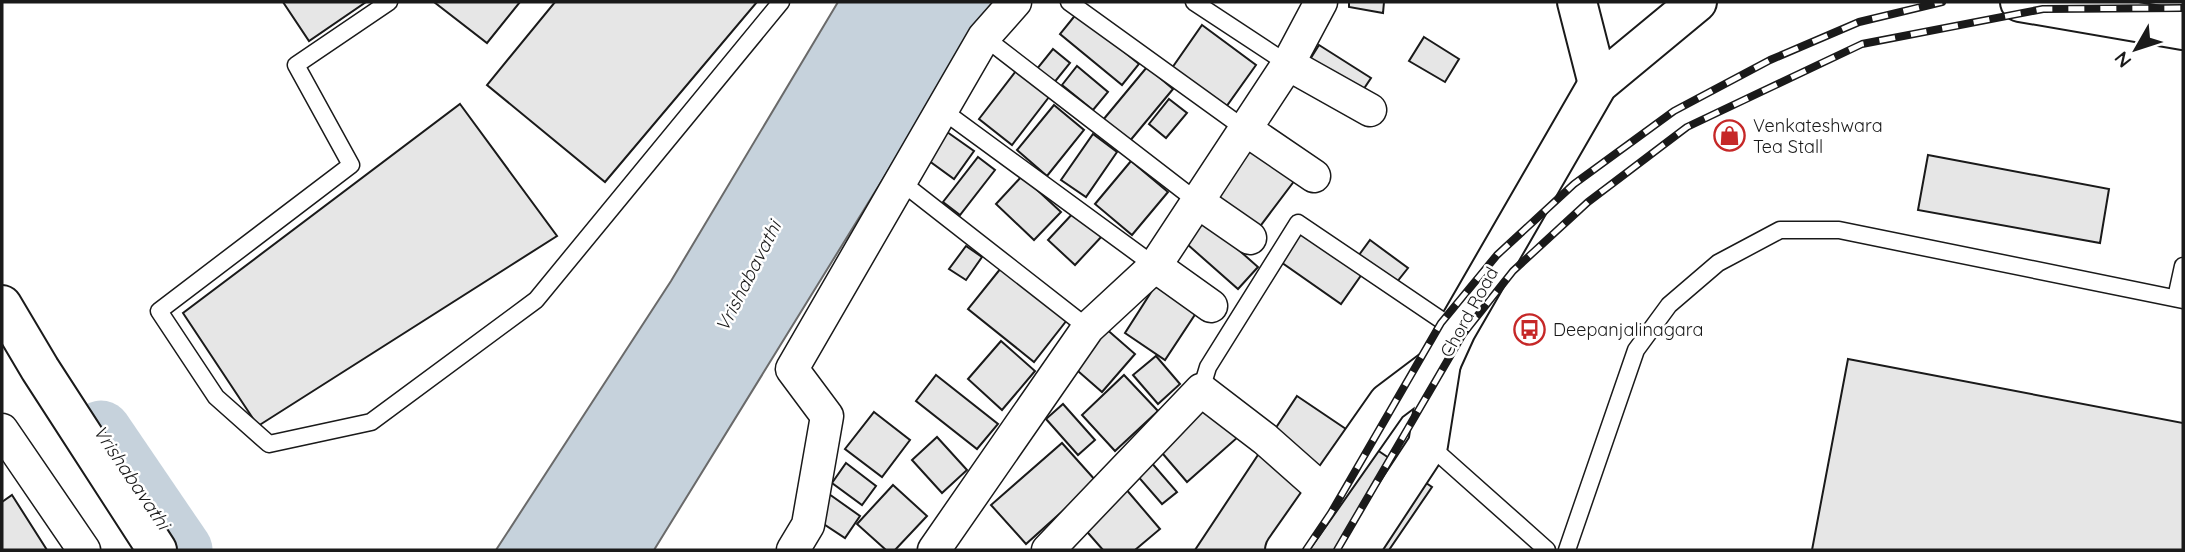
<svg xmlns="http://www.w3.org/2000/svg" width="2185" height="552" font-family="Quicksand,sans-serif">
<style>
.water{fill:#c6d2dc;stroke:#6a6a6a;stroke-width:2}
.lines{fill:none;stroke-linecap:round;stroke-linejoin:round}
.river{stroke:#c6d2dc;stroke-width:61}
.building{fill:#e6e6e6;stroke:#1a1a1a;stroke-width:2}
.service-casing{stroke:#1a1a1a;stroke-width:19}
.minor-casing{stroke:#1a1a1a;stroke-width:35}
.primary-casing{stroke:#1a1a1a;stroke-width:42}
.trunk-casing{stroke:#1a1a1a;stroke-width:42}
.service{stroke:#fff;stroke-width:16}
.minor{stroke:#fff;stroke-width:32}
.primary{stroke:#fff;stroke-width:38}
.trunk{stroke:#fff;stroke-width:38}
.rail-casing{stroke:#1a1a1a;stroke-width:8}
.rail{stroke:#fff;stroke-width:5;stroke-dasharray:16;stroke-linecap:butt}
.labels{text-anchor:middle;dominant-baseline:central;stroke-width:5;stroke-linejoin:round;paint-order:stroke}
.poi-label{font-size:18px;fill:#1a1a1a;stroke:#fff;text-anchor:start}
.street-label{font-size:18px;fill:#1a1a1a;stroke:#fff}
.water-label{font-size:19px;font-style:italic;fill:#1a1a1a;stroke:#fff}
</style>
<rect width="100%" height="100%" fill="#fff"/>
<path class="water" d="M838 2H1001L973 33 654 550H496L671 281Z"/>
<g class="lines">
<path class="river" d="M101 431 182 550"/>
</g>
<g class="building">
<path d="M283 2H366L309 41Z"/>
<path d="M434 2H520L487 43Z"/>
<path d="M555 2H757L605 182 487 85Z"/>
<path d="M1349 2H1384L1383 13 1349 7Z"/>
<path d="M1077 13 1139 64 1122 85 1060 34Z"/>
<path d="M1202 25 1256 65 1226 107 1172 68Z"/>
<path d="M1424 37 1459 59 1445 82 1409 61Z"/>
<path d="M1319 45 1371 78 1355 102 1304 69Z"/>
<path d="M1053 49 1070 63 1053 84 1036 70Z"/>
<path d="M1077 66 1108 92 1093 110 1062 85Z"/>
<path d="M1147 67 1173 89 1129 142 1103 120Z"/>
<path d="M1016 71 1049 97 1012 145 979 119Z"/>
<path d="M1169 99 1187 113 1166 138 1149 124Z"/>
<path d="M460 104 557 236 258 426 183 313Z"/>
<path d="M1054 105 1084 130 1047 176 1017 150Z"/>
<path d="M940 127 974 151 954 179 921 155Z"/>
<path d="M1093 134 1117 152 1086 197 1061 180Z"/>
<path d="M1249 140 1298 176 1255 233 1206 198Z"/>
<path d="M1928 155 2109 189 2100 243 1918 210Z"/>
<path d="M978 157 995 170 960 215 943 202Z"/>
<path d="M1131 161 1168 192 1132 235 1095 204Z"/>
<path d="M1022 176 1061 212 1034 240 996 204Z"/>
<path d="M1076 210 1103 235 1075 265 1048 240Z"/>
<path d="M1199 215 1258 267 1238 289 1179 237Z"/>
<path d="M1299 230 1362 274 1341 304 1278 260Z"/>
<path d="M1370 240 1408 268 1396 283 1359 255Z"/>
<path d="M966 246 982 257 966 280 949 269Z"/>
<path d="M1001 268 1067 320 1034 362 968 309Z"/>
<path d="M1157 283 1198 310 1165 360 1125 333Z"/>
<path d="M1104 327 1135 354 1102 392 1071 365Z"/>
<path d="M1001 341 1035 371 1002 410 968 379Z"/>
<path d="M1156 356 1180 384 1158 404 1133 375Z"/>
<path d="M1848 359 2183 423V550H1812Z"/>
<path d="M936 375 998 424 977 449 916 401Z"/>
<path d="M1124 375 1158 411 1115 451 1082 415Z"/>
<path d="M1297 396 1432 487 1389 550H1195Z"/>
<path d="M1209 402 1238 437 1187 482 1157 447Z"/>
<path d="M1063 404 1095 440 1078 455 1046 419Z"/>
<path d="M874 412 910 440 882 477 845 449Z"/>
<path d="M937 437 967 470 942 493 912 460Z"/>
<path d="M1062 443 1096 481 1026 544 991 505Z"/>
<path d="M1150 461 1177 492 1162 504 1135 473Z"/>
<path d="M846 463 876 486 862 505 832 483Z"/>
<path d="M893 485 927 516 895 550H886L857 524Z"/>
<path d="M1125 488 1160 529 1135 550H1103L1082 526Z"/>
<path d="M829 494 860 516 845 538 813 517Z"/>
<path d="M12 495 47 550H2V502Z"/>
</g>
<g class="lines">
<defs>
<g id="service">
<path d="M389 2 296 65 351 165 159 311 216 397 269 444 371 422 536 300 781 2"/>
<path d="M1069 2 1245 129"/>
<path d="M1194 2 1288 64"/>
<path d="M984 37 1198 202"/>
<path d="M942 110 1155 266"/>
<path d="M900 181 1088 328"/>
<path d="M2176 298 2183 266"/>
<path d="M1201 390 1208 367 1298 223 1456 330"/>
<path d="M1429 445 1547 550"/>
<path d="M1567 550 1636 350 1669 305 1718 263 1780 230H1839L2183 300"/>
</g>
<g id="minor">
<path d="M1288 64 1370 110"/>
<path d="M1245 129 1314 176"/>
<path d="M1198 202 1250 238"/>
<path d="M1155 266 1211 306"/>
<path d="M2 430 84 550"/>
<path d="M793 550 808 525 827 416 792 369 984 37 1015 2"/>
<path d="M934 550 1088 328 1155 266 1288 64 1321 2"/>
<path d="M1048 550 1201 390 1265 439 1326 493"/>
</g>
<path id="primary" d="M1359 550 1428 445 1441 363"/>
<g id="trunk">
<path d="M1577 2 1598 84"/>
<path d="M2020 2 2183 30"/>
<path d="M2 305 40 369 157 550"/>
<path d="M1285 550 1388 403 1441 363 1456 330 1598 84 1697 2"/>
</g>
</defs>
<use href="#service" class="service-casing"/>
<use href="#minor" class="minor-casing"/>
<use href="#primary" class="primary-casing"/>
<use href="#trunk" class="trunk-casing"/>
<use href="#service" class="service"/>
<use href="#minor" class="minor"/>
<use href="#primary" class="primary"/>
<use href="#trunk" class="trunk"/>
<defs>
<g id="rail">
<path d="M1306 550 1331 513 1441 323 1497 255 1574 184 1674 111 1770 60 1859 22 1942 2"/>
<path d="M1337 550 1463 334 1513 271 1588 202 1687 127 1862 44 2043 9 2183 8"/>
</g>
</defs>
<use href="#rail" class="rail-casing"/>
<use href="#rail" class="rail"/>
</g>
<defs>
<symbol id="shop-ring" viewBox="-11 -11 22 22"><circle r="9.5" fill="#fff" stroke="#c62828" stroke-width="1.5"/><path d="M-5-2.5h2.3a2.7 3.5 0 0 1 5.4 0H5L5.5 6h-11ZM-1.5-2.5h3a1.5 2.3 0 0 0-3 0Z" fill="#c62828"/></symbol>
<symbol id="bus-ring" viewBox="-11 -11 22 22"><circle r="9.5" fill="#fff" stroke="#c62828" stroke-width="1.5"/><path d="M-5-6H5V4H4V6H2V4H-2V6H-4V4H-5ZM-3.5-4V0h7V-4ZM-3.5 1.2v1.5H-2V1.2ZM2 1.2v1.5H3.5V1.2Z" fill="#c62828"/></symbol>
</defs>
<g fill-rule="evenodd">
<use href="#shop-ring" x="1712" y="118" width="35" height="35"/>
<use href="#bus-ring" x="1512" y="312" width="35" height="35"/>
</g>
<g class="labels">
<g class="poi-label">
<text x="1753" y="125">Venkateshwara<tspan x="1753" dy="21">Tea Stall</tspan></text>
<text x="1553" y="329">Deepanjalinagara</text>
</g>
<g class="street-label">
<text transform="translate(1469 312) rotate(-61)">Chord Road</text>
</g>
<g class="water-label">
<text transform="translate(748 276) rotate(-63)">Vrishabavathi</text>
<text transform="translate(132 477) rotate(56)">Vrishabavathi</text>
</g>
</g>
<rect width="2185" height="552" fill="none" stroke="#1a1a1a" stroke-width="7"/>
<g transform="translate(2136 49) rotate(231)" stroke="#ffffff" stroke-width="5" paint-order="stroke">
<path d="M0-5L12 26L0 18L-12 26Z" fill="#1a1a1a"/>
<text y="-10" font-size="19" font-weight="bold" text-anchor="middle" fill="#1a1a1a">N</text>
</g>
</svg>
